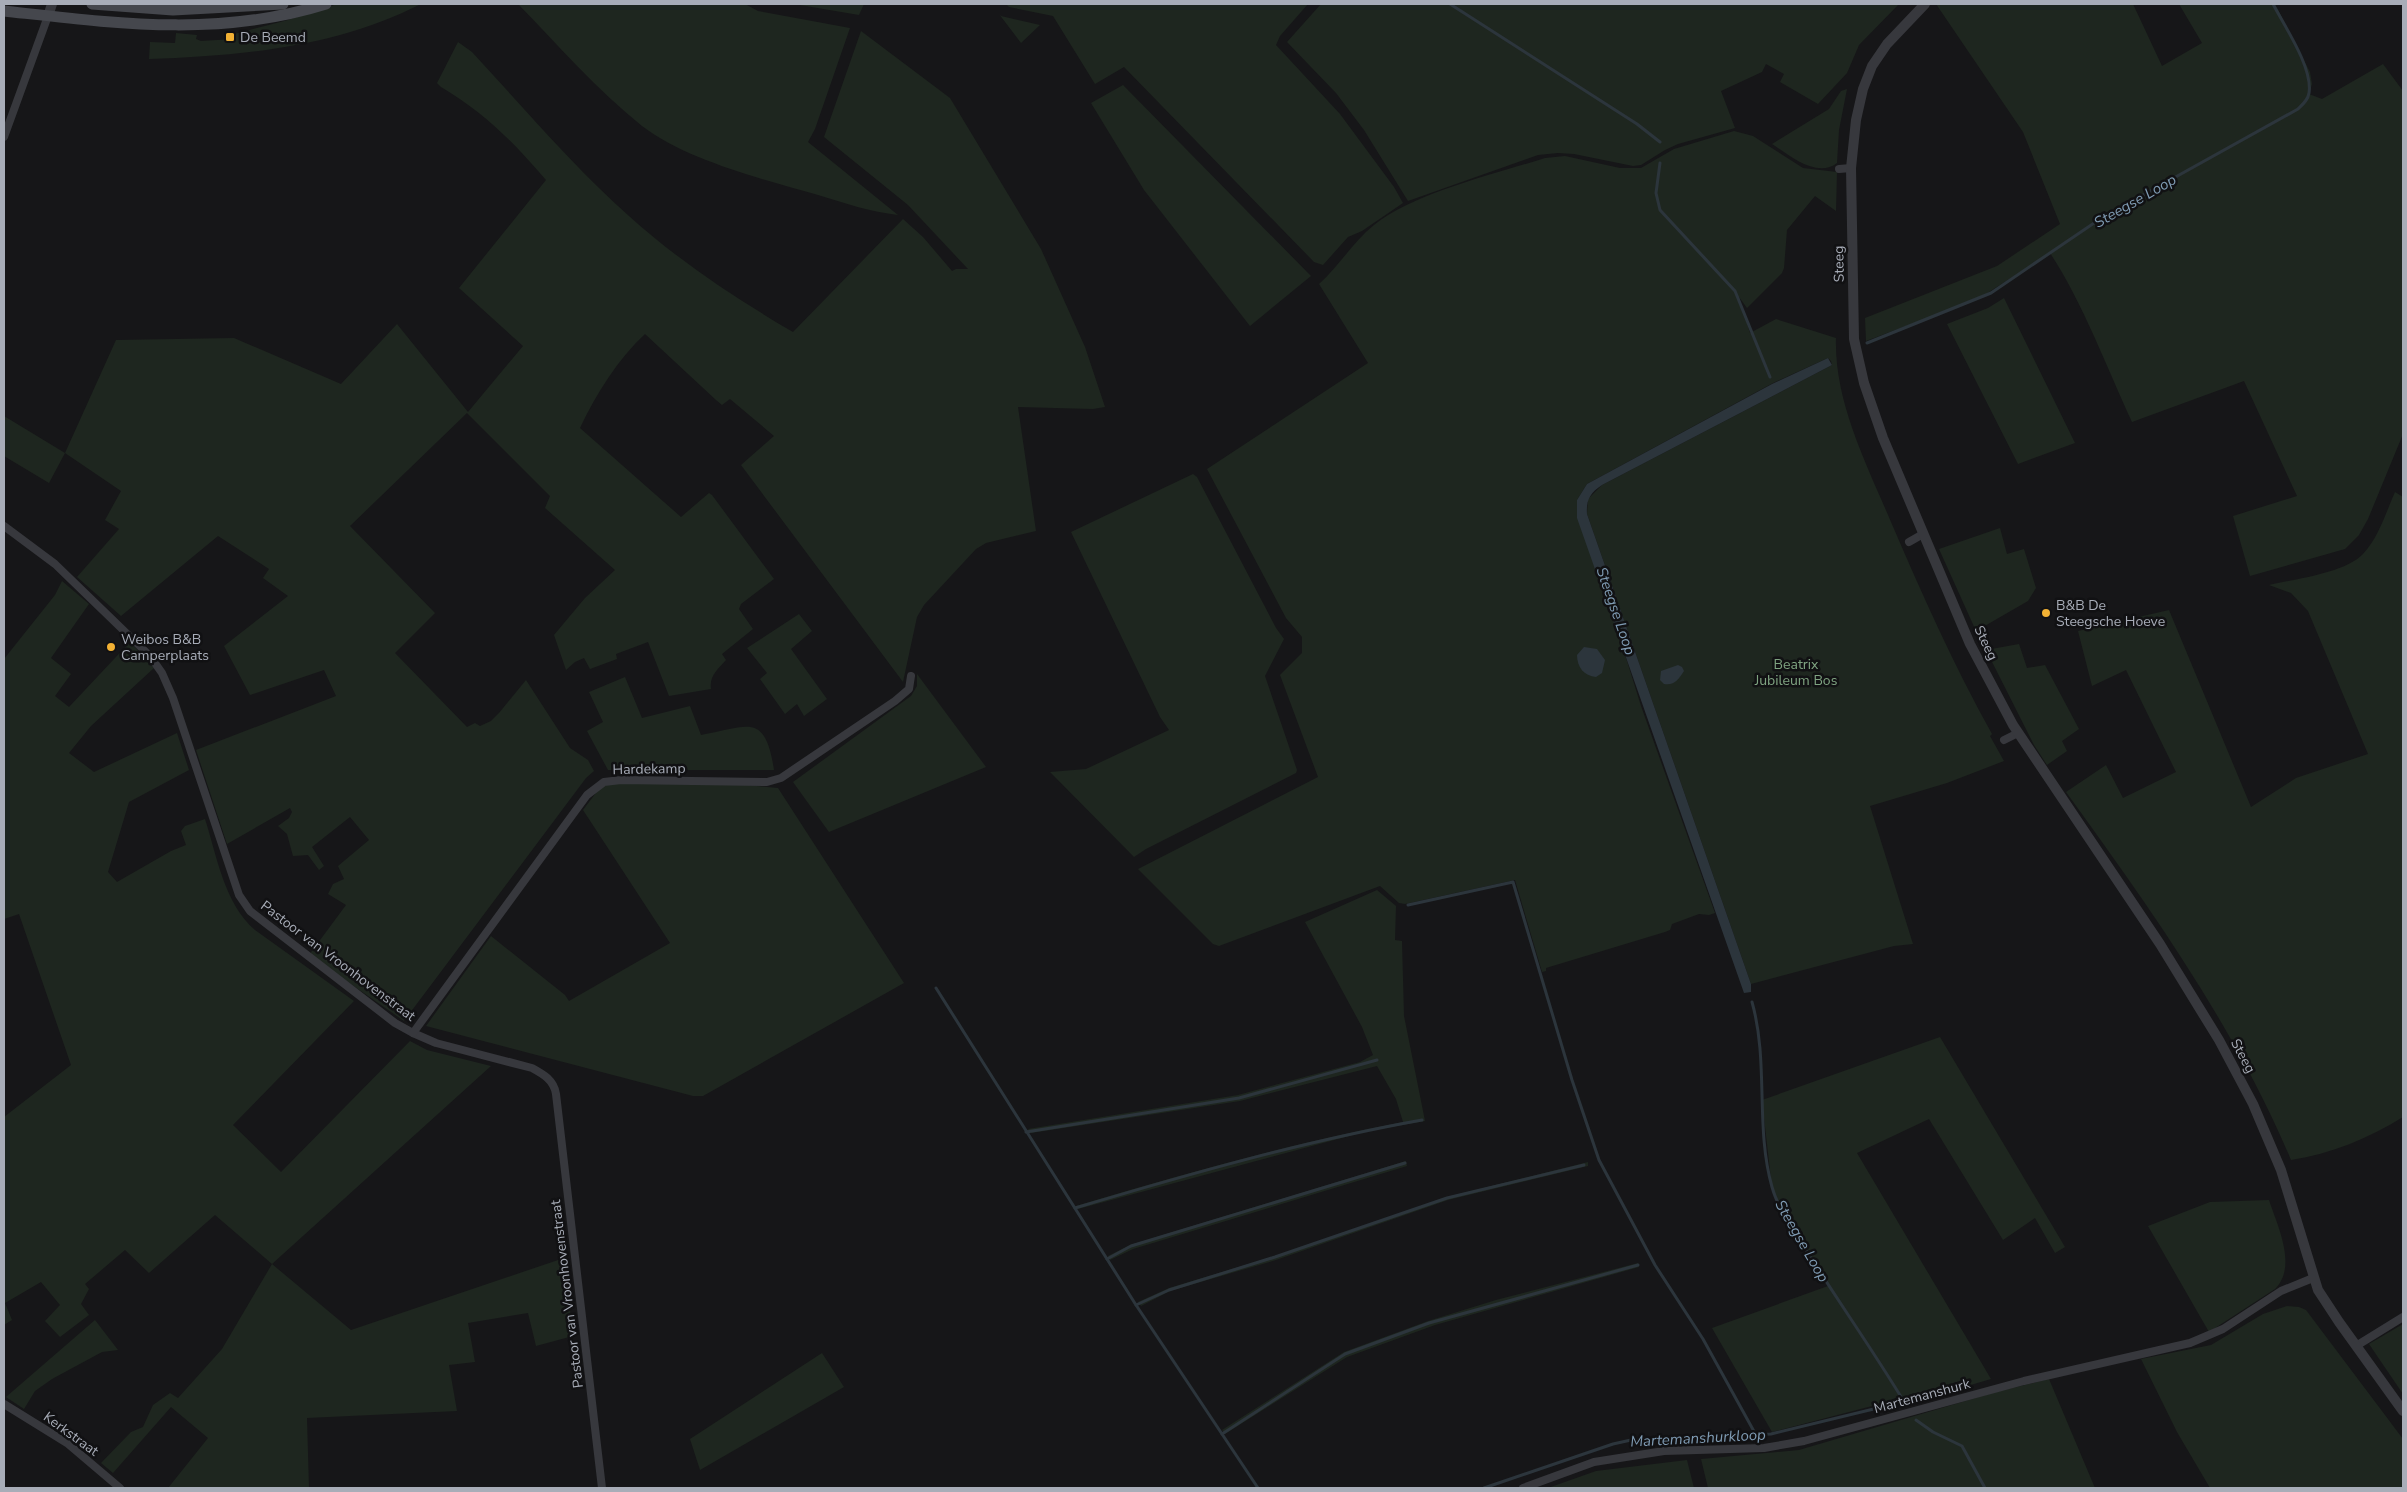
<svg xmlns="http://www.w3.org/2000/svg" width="2407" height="1492" font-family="'Nunito Sans',sans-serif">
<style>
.green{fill:#1e261f}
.water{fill:#2c353c}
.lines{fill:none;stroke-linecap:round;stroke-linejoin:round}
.stream{stroke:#2c353c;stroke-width:3}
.minor{stroke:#37383d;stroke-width:8}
.tertiary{stroke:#37383d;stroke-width:10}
.secondary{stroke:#45474d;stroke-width:11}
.poi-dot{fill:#f2b134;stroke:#111113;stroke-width:2}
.labels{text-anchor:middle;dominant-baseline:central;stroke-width:5;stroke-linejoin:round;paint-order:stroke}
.poi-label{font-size:14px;fill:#a8adb8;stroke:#111113;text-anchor:start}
.street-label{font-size:14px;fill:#a8adb8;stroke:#111113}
.park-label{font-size:14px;fill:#7fa381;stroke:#111113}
.water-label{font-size:15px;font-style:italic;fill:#7f9bb3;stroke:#111113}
</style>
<rect width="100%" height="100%" fill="#161618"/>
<g class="green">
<path d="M337 4H421C336 47 242 56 149 59L150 42 175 43 176 33 197 35 196 39 201 41 233 39 234 34 288 20Z"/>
<path d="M518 4H745L758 11 850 28 815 129 808 142 898 215C871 212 844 203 818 195 765 180 686 160 642 126 597 90 558 45 518 4Z"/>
<path d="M794 4H864L859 15Z"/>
<path d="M1006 4H1308L1280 36 1276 45 1340 114 1394 187 1403 203 1362 231 1348 237 1323 265 1314 262 1124 67 1095 84 1053 16 1009 7Z"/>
<path d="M1321 4H1899L1859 45 1847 73 1818 104 1780 82 1784 74 1766 64 1762 72 1721 91 1735 128 1678 144 1665 150 1641 165 1633 166 1574 154 1558 153 1538 155 1408 201 1364 130 1336 93 1287 42Z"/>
<path d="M1936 4H2133L2162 66 2202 43 2179 4H2275L2310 72 2312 84 2309 94 2322 99 2383 64 2403 91V434L2368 519 2359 535 2345 549 2250 576 2233 516 2297 496 2244 381 2132 422C2107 368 2082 301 2050 253L1978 299 1866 341 1865 318 1997 266 2060 224 2023 132Z"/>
<path d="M999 14 1001 16 1040 25 1021 43Z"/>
<path d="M861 31 950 98 1041 249 1085 347 1105 407 1093 409 1018 407 1036 531 986 543 976 549 924 605 917 617 903 682 741 465 774 436 730 399 722 405 716 400 645 334C618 359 596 394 580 428L681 517 709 493 712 495 774 579 741 604 739 609 753 629 722 654 726 660C718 669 709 676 711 689L669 696 648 642 616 654 617 659 590 669 584 658 575 662 566 670 554 635 585 598 615 570 545 508 550 496 467 413 350 526 435 613 395 653 467 727 475 723 480 726 491 721 499 713 526 680 570 748 588 760 594 771 586 778 404 1021 309 955 346 905 328 894 333 884 344 879 338 866 369 840 350 817 312 847 324 866 319 870 308 855 293 856 287 834 278 826 289 818 292 812 290 808 227 844 196 750 336 696 324 670 250 695 224 646 288 596 263 578 269 569 218 536 121 616 77 577 119 529 105 520 121 491 65 453 49 483 4 456V416L65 453 116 340 234 338 341 384 397 324 468 412 523 346 459 288 546 180C513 142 485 113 441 87L437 83 458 42 472 52C523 107 573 166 629 216 679 261 735 298 793 332L903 219 923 237 952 271 956 269H968L908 205 824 137Z"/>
<path d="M1123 85 1311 276 1250 326 1144 190 1091 103Z"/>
<path d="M1847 89 1839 130 1837 163C1817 179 1789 155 1772 144L1829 109 1841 91Z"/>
<path d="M1734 131 1753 136 1803 168 1837 172 1836 211 1815 196 1787 230 1784 268 1782 273 1747 308 1739 297 1750 333 1776 319 1836 338C1834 402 1867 465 1891 522 1922 594 1954 666 1992 734L1990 736 2004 761 1947 783 1870 806 1913 944 1894 946 1751 984 1587 514 1588 499 1602 485 1832 365 1831 361 1828 358 1773 383 1587 484 1577 500 1641 706 1715 913 1709 915 1699 914 1672 924 1670 930 1665 932 1546 968V971L1542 972 1515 880 1405 904 1399 903 1380 886 1219 946 1213 944 1138 869 1318 777 1280 675 1302 653V637L1286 618 1207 469 1368 363 1319 284C1339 266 1353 242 1374 225 1414 193 1495 174 1545 158L1565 156 1620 168H1641L1674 149Z"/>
<path d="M2004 298 2075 443 2018 464 1947 324 1988 308Z"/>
<path d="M1193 474 1197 477 1276 628 1284 639 1265 676 1297 770 1296 773 1146 849 1134 857 1050 772 1086 769 1169 730 1160 717 1071 532Z"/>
<path d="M2395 492 2403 497V1117C2369 1138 2331 1154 2291 1160 2235 1027 2150 908 2066 792L2106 765 2123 798 2176 772 2126 670 2092 686 2078 631 2169 610 2251 807 2296 778 2368 754 2308 611 2291 593 2269 585C2295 579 2345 573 2363 554 2379 537 2386 512 2395 492Z"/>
<path d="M2000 528 2007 554 2024 549 2036 588 2028 601 1976 631 1939 549Z"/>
<path d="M62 581 89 604 51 658 71 674 55 696 69 707 130 642 154 668 91 726 69 753 94 772 177 733 189 770 129 802 108 872 117 882 171 851 186 845 181 831 185 826 205 819C217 856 224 903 255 930L354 1001 233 1125 281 1172 410 1041 427 1050 491 1066 272 1264 351 1330 564 1258 573 1336 536 1346 528 1313 468 1323 475 1362 449 1365 457 1411 307 1418 309 1488H168L208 1438 171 1407 113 1473 101 1463 131 1432 143 1427 153 1405 170 1393 178 1398 222 1349 272 1264 215 1215 149 1273 125 1250 85 1284 89 1289 81 1304 89 1315 60 1337 45 1321 60 1305 41 1282 5 1303 12 1320 4 1325V1117L71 1065 19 914 4 919V659L55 595Z"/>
<path d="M799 614 812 631 791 649 827 699 804 716 797 704 785 714 760 679 767 673 747 648Z"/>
<path d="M2019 644 2027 668 2045 665 2079 729 2062 741 2067 751 2047 765 2034 745 1986 650Z"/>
<path d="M917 674 986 767 829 832 793 782 911 696 917 686Z"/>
<path d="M625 677 642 718 690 706 701 735C748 727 765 711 774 770H608L587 731 603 722 589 692Z"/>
<path d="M609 783 747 785 778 788 904 983 703 1096H693L426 1026 491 936 565 995 569 1001 670 943 583 810 602 785Z"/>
<path d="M1377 890 1396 906 1395 940 1402 941 1404 1016 1425 1121 1364 1132 1078 1209 1076 1206C1184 1174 1293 1143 1403 1122L1396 1099 1377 1066 1240 1101 1031 1133 1028 1129 1238 1095 1360 1062 1373 1055 1362 1027 1305 922Z"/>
<path d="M1940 1037 2065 1247 2055 1253 2035 1218 2003 1240 1929 1119 1857 1153 1991 1379 1903 1405 1872 1406 1772 1432 1712 1328 1828 1286 1784 1213 1772 1188 1762 1100Z"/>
<path d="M1406 1161 1407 1166 1133 1249 1110 1260 1108 1256 1130 1245Z"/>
<path d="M1588 1162V1166L1448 1200 1276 1260 1170 1291 1141 1306 1138 1302 1169 1288 1275 1256 1447 1197Z"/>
<path d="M2269 1200C2277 1225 2298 1266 2275 1289L2209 1332 2148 1226 2210 1202Z"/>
<path d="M1638 1263 1639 1267 1435 1325 1347 1357 1225 1434 1222 1430 1344 1352 1428 1321 1496 1300Z"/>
<path d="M2287 1306 2299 1307 2306 1310 2403 1439V1488H2210L2177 1432 2141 1359 2211 1345 2263 1314Z"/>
<path d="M95 1320 118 1350 102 1352 52 1379 35 1391 24 1409 6 1397Z"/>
<path d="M2403 1324V1394L2369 1344Z"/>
<path d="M822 1353 844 1387 700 1470 690 1439Z"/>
<path d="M2049 1379 2095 1488H1708L1701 1459 1799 1450 1996 1392Z"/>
<path d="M1687 1460 1694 1488H1548L1596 1471Z"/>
</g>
<g class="water">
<path d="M1828 358 1832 365 1602 485C1590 493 1586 500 1587 514L1751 984V992L1744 993 1577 518V500L1587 484 1772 384Z"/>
<path d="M1584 647 1597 649 1605 660 1602 673 1596 677C1584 676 1577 667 1577 655Z"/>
<path d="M1678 665 1682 667 1684 671C1679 679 1674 686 1664 684L1660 680 1661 671Z"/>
</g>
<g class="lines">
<g class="stream">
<path d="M1450 4 1637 124 1660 142"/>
<path d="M1660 163 1656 193 1660 210 1735 291 1770 377"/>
<path d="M1867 343 1991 293 2100 219 2298 109C2303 104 2308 100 2309 93 2313 68 2285 27 2273 4"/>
<path d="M1408 905 1513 882 1572 1080 1599 1160 1655 1265 1703 1339 1756 1435"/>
<path d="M936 988 1136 1305 1258 1488"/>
<path d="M1752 1002C1769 1062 1755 1127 1772 1187 1778 1209 1794 1230 1806 1250 1838 1301 1872 1349 1903 1400"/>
<path d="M1026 1132 1239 1098 1377 1060"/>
<path d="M1075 1208C1189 1174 1305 1141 1422 1120"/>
<path d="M1107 1259 1131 1246 1405 1163"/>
<path d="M1136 1305 1169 1290 1275 1257 1447 1198 1584 1165"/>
<path d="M1916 1420 1933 1432 1962 1446 1985 1488"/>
<path d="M1222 1434 1345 1354 1429 1323 1638 1265"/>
<path d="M1484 1488 1613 1444 1631 1440 1771 1434 1886 1406"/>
</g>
<g class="minor">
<path d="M4 137 48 16"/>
<path d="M1839 169 1851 168"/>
<path d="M4 526 55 564 150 656 162 673 173 698 239 895 250 911 395 1023 413 1033 436 1043 532 1068C543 1074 554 1080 556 1094L602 1488"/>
<path d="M1909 542 1923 534"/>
<path d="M2004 740 2018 733"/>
<path d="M413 1033 587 795 604 782 621 780 767 782 781 778 895 701 909 689 911 676"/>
<path d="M2356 1346 2403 1317"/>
<path d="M4 1404 67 1443 120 1488"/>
<path d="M1523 1488 1594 1462 1664 1451 1764 1448 1804 1441 2024 1381 2190 1343 2223 1329 2281 1291 2313 1278"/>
</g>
<g class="tertiary">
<path d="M1925 4 1887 44 1872 66 1863 89 1856 120 1851 168 1854 339 1864 383 1883 438 1970 644 2013 725 2160 944 2219 1040 2253 1104 2281 1170 2318 1290 2339 1322 2403 1411"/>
<path d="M48 16 52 4"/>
</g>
<g class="secondary">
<path d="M92 4 173 10 283 4"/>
<path d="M4 11C113 23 218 38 326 4"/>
</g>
</g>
<g class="poi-dot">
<rect x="225" y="32" width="10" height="10" rx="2.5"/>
<circle cx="2046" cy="613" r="5"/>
<circle cx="111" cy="647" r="5"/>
</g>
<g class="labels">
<g class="poi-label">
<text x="240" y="37">De Beemd</text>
<text x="2056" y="605">B&amp;B De<tspan x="2056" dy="16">Steegsche Hoeve</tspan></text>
<text x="121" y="639">Weibos B&amp;B<tspan x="121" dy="16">Camperplaats</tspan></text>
</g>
<g class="street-label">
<text transform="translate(1839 264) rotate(-91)">Steeg</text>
<text transform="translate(1986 643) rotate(64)">Steeg</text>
<text transform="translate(649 769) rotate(-1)">Hardekamp</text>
<text transform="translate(338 961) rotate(37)">Pastoor van Vroonhovenstraat</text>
<text transform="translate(2243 1056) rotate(62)">Steeg</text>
<text transform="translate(567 1294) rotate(-97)">Pastoor van Vroonhovenstraat</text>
<text transform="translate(1922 1396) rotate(-15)">Martemanshurk</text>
<text transform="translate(71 1434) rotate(36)">Kerkstraat</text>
</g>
<g class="park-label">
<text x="1796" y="664">Beatrix<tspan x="1796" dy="16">Jubileum Bos</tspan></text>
</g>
<g class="water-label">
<text transform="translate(2135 201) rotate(-30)">Steegse Loop</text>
<text transform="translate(1616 611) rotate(71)">Steegse Loop</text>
<text transform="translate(1802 1241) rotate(60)">Steegse Loop</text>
<text transform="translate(1698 1438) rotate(-3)">Martemanshurkloop</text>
</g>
</g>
<rect width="2407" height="1492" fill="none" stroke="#a8adb8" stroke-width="10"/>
</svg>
